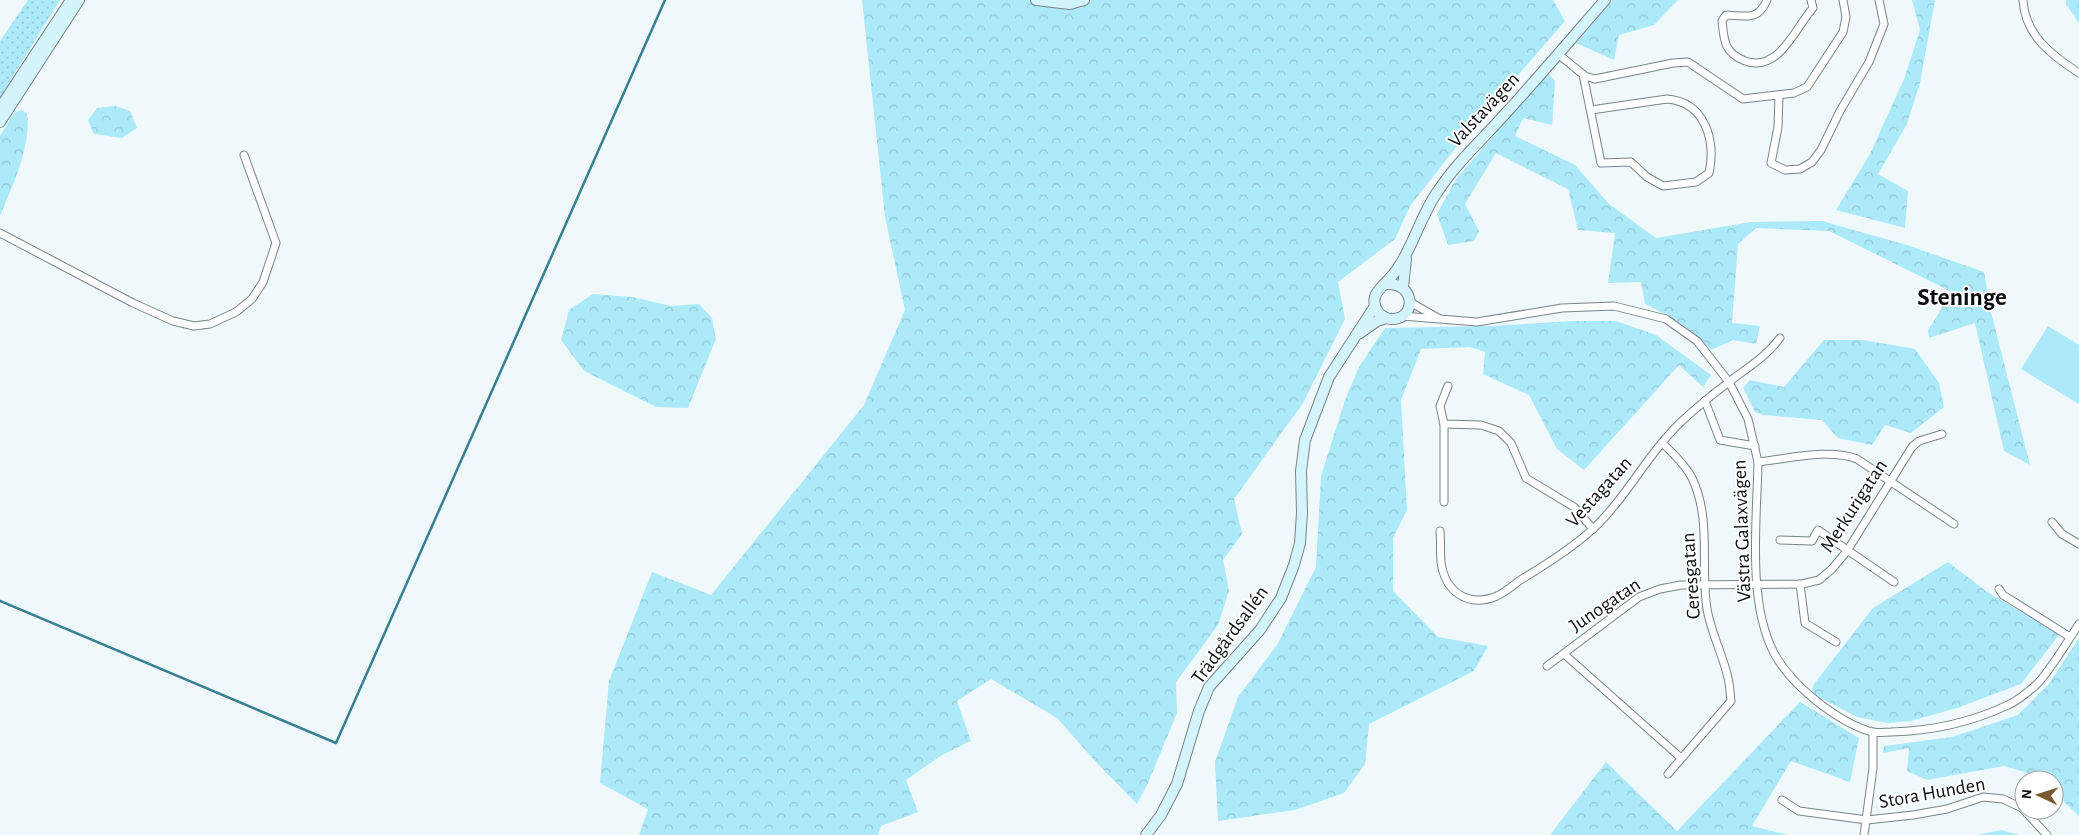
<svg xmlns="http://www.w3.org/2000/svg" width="2079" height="835" font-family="'Alegreya Sans',sans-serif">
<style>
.grass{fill:url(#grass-dots)}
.forest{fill:url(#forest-crowns)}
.pitch{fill:#ace9f9}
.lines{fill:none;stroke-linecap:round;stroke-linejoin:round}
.stream{stroke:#388091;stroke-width:2.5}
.street-casing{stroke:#7a8386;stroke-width:9}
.secondary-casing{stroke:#7a8386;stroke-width:12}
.street{stroke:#fff;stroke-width:7}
.secondary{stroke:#d4f4fc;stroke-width:10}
.labels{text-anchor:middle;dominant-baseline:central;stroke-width:4;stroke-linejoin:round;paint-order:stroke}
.street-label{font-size:20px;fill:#0a0d0e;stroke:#fff}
.district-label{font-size:25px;font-weight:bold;fill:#0a0d0e;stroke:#fff}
</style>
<defs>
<pattern id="grass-dots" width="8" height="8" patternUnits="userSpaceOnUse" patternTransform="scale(1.25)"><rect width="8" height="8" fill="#ace9f9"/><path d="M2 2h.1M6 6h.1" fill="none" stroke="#93c7d4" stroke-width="1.8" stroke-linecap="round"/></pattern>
<pattern id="forest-crowns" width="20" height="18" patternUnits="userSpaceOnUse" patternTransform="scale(1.25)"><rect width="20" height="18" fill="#ace9f9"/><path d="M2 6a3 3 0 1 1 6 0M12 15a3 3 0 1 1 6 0" fill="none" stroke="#93c7d4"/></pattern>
</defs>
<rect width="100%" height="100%" fill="#eff9fc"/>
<path class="grass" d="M28 0H60L0 97V41Z"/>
<g class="forest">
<path d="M862 0H1553L1565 21 1465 136 1410 206 1395 239 1338 282 1345 319 1303 403 1234 499 1242 534 1223 560 1229 591 1218 625 1176 682 1177 713 1148 783 1137 804 1095 761 1057 718 991 679 957 701 971 741 942 755 906 780 918 812 881 826 878 835H639L648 809 600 783 609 681 652 572 711 595 864 405 905 310 885 217Z"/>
<path d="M1613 0H1678L1654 25 1619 35 1614 60 1576 43Z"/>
<path d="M1912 0H1935L1920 83 1907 124 1878 174 1908 191 1905 228 1836 210 1870 154 1904 79 1920 30Z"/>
<path d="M2066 0H2079V23L2066 4Z"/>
<path d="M1548 73 1555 81 1552 125 1523 118 1515 136 1575 165 1609 204 1656 238 1751 222 1822 221 1907 245 1984 272 1990 308 2030 465 2004 451 1975 323 1929 338 1928 330 1952 292 1829 231 1756 228 1738 244 1732 323 1760 326 1756 344 1733 340 1711 350C1689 326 1673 318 1645 304L1641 282 1608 283 1615 233 1578 230 1568 189 1496 153 1465 204 1479 231 1474 241 1448 245 1437 214 1456 179Z"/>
<path d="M115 106 130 111 137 128 122 138 94 134 88 120 97 108Z"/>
<path d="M21 110 27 113C32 144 12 188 0 216V136L14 113Z"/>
<path d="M593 294 632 297 671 306 699 304 712 318 716 339 688 408 656 407 584 371 561 340 569 310Z"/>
<path d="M1572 321H1616L1656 335 1711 375 1703 387 1679 365 1584 470 1557 449 1529 395 1483 374 1485 352 1470 347 1421 349 1401 400 1407 510 1393 538V591L1438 637 1488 646 1474 671 1369 724 1365 764 1344 793 1295 810 1218 821 1215 762 1238 697 1277 645 1316 567 1321 476 1345 400 1359 367 1385 328 1492 326Z"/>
<path d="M1824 340H1863L1915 349 1939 383 1944 407 1911 433 1885 425 1872 445 1838 438 1822 420 1763 415 1755 412 1743 388 1750 380 1784 387Z"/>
<path d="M1948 562 1986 591 2059 635 2021 684 1957 708 1911 721 1887 723 1857 717 1811 693 1814 684 1873 608Z"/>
<path d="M2079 638V816L2054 792V780H2041L2035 775 2004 766 1927 780 1907 771 1909 748 1883 753 1884 746 1952 737 2018 715 2048 685Z"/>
<path d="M1800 702 1859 738 1850 782 1791 761 1752 826 1788 835H1550L1606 762 1677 831Z"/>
<path d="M2001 830 2020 835H1977Z"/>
</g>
<path class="pitch" d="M2048 326 2079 345V404L2021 369Z"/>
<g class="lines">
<path class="stream" d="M0 601 336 743 665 0"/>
<defs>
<g id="street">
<path d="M1767 0C1758 21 1746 16 1726 15L1722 21C1724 40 1724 53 1745 61 1779 73 1795 28 1813 8L1811 0"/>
<path d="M2023 0C2025 35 2051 55 2079 73"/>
<path d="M1558 54 1585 76 1595 79 1673 63 1688 62 1743 99 1794 93 1807 87 1843 32 1846 17 1843 0"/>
<path d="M1583 74 1601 163 1631 162 1647 177 1663 186 1696 182 1709 173C1716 140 1705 102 1667 99L1591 110"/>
<path d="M1779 95 1778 127 1771 163 1785 170 1800 169 1812 162 1821 150 1840 111 1869 62 1884 24 1879 0"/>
<path d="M0 233 133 303 173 321 194 326 210 324 236 312 252 299 263 282 276 243 244 155"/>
<path d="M1410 302 1438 318"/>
<path d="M1402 316 1477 322 1562 308 1614 306 1666 319 1697 341 1729 382 1748 419 1758 462C1757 519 1747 602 1774 653 1791 685 1837 722 1872 732 1878 733 1885 732 1891 732 1931 731 1972 722 2008 705 2018 701 2028 692 2036 685 2048 674 2069 639 2079 624"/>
<path d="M1448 386 1440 406 1444 424 1481 425 1499 431 1511 443 1526 478 1574 507 1593 529"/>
<path d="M1705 401 1720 440 1755 446"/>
<path d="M1662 443C1673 453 1685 465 1692 478 1712 520 1700 565 1707 609 1711 633 1723 655 1728 678 1730 686 1730 694 1731 701L1668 774"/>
<path d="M1758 462C1787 459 1830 448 1857 459L1954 524"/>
<path d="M1444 502V424"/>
<path d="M2052 522 2062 534 2079 544"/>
<path d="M1440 531C1441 541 1440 552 1441 562 1445 592 1468 608 1497 596 1506 592 1514 584 1522 579 1547 564 1571 549 1593 529 1627 497 1648 453 1682 421 1697 407 1713 394 1729 382 1748 367 1765 358 1780 338"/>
<path d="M1780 540 1812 541 1818 530 1894 582"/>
<path d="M1800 584 1805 623 1836 642"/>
<path d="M1999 589 2003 595 2070 637"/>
<path d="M1564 654 1681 758"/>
<path d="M1547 666 1639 597 1660 589 1681 585 1802 584 1819 580 1832 569 1847 551 1912 447 1919 441 1942 434"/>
<path d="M1782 800 1799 811 1867 820 1913 815 1947 809 1983 797 2003 799 2022 808 2047 835"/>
<path d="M1864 835 1873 768V732"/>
</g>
<g id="secondary">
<path d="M1036 0 1070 4 1084 0"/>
<path d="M0 108 71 0"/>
<path d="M0 122 79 0"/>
<path d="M1386 284C1415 282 1417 317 1394 319 1382 320 1372 309 1375 297 1376 290 1393 277 1398 268 1414 244 1421 215 1438 191 1457 162 1482 140 1505 114 1539 77 1572 38 1605 0"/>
<path d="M1403 287 1406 259"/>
<path d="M1360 333 1377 321 1386 318"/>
<path d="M1146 835 1161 815 1177 784 1199 711 1209 687 1260 630 1281 598 1294 565 1300 543 1302 513 1301 471 1305 440 1329 377 1375 306"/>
</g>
</defs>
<use href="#street" class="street-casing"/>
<use href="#secondary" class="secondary-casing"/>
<use href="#street" class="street"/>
<use href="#secondary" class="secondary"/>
</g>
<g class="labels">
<g class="street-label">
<text transform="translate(1484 110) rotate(-47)">Valstavägen</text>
<text transform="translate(1599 492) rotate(-48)">Vestagatan</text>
<text transform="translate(1854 506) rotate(-57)">Merkurigatan</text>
<text transform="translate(1742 531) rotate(-92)">Västra Galaxvägen</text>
<text transform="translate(1691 576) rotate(-94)">Ceresgatan</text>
<text transform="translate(1605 605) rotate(-34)">Junogatan</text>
<text transform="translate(1230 635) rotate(-54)">Trädgårdsallén</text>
<text transform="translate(1932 793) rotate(-10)">Stora Hunden</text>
</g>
<g class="district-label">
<text x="1962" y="297">Steninge</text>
</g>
</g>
<g transform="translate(2039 795) rotate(274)"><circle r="24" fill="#ffffff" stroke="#9d9e9f"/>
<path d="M0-4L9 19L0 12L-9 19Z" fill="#78592e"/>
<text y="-8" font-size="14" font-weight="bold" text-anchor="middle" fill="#0a0d0e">N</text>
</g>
</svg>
